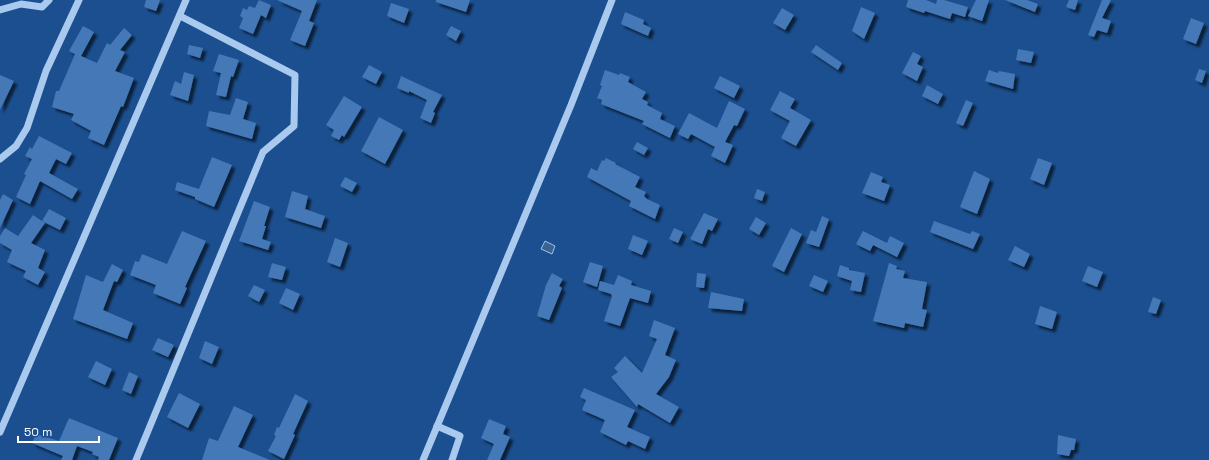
<svg xmlns="http://www.w3.org/2000/svg" width="1209" height="460" font-family="'Space Grotesk',sans-serif">
<style>
.water{fill:#3c6290;stroke:#9cc4f0}
.building{fill:#4478b7;filter:url(#shadow)}
.lines{fill:none;stroke-linecap:round;stroke-linejoin:round}
.minor{stroke:#a9c9ee;stroke-width:7}
</style>
<defs>
<filter id="shadow"><feDropShadow dx="3.5" dy="3.5" stdDeviation="1" flood-color="#0009"/></filter>
</defs>
<rect width="100%" height="100%" fill="#1b4f8f"/>
<path class="water" d="M545 241 555 246 552 254 541 249Z"/>
<g class="building">
<path d="M146 0H160L156 11 144 7Z"/>
<path d="M259 0 271 5 266 18 261 15 253 34 239 28 243 18 240 16 243 8 247 10 249 6 255 8Z"/>
<path d="M277 0H317L309 21 314 23 305 46 290 40 302 11Z"/>
<path d="M436 0H470L466 12 436 2Z"/>
<path d="M908 0H926L936 4 937 0H944L968 7 965 17 952 13 950 19 925 11 924 13 906 7Z"/>
<path d="M976 0H989L982 21 968 16Z"/>
<path d="M1005 0H1027L1038 4 1035 12Z"/>
<path d="M1069 0H1078L1075 10 1066 7Z"/>
<path d="M1102 0H1111L1102 18 1111 21 1107 33 1097 30 1094 37 1088 35Z"/>
<path d="M391 3 409 9 404 23 387 16Z"/>
<path d="M861 7 875 13 864 39 852 31Z"/>
<path d="M782 8 794 15 785 30 773 23Z"/>
<path d="M625 12 644 20 643 24 651 28 648 36 621 24Z"/>
<path d="M1191 18 1204 23 1196 44 1183 39Z"/>
<path d="M83 26 94 32 81 56 97 63 107 43 110 45 124 28 132 35 120 50 125 52 115 71 134 78 123 107 121 106 104 145 88 138 91 131 71 120 74 114 52 107 56 91H59L75 54 69 51Z"/>
<path d="M451 26 461 31 456 41 446 35Z"/>
<path d="M189 45 203 48 200 58 187 54Z"/>
<path d="M816 45 842 63 838 70 811 52Z"/>
<path d="M1018 49 1034 52 1031 63 1016 60Z"/>
<path d="M913 52 921 56 917 64 923 67 917 81 902 73Z"/>
<path d="M219 54 239 60 233 77 231 76 226 97 216 95 221 73 213 71Z"/>
<path d="M369 65 382 72 376 84 362 77Z"/>
<path d="M1199 69 1206 71 1202 83 1195 80Z"/>
<path d="M605 70 619 75 620 73 630 77 628 82 646 92 642 99 648 102 647 105 662 113 660 119 675 126 670 138 642 124 644 121 601 104 602 100 597 98 602 86 600 85Z"/>
<path d="M989 70 998 73 999 71 1015 74 1013 89 985 81Z"/>
<path d="M184 72 194 75 188 101 170 95 175 81 181 84Z"/>
<path d="M0 75 14 81 0 110Z"/>
<path d="M401 76 442 95 433 112 435 113 431 123 420 118 427 100 409 91V93L397 88Z"/>
<path d="M720 76 740 86 734 98 714 88Z"/>
<path d="M927 85 943 94 938 104 922 96Z"/>
<path d="M780 91 795 99 790 108 811 120 796 146 781 138 790 121 770 110Z"/>
<path d="M344 96 362 107 344 137 342 135 339 140 331 136 334 130 326 125Z"/>
<path d="M236 98 248 102 243 119 256 123 252 139 206 126 209 111 230 115Z"/>
<path d="M966 100 973 103 963 126 956 123Z"/>
<path d="M729 101 745 109 737 126 734 125 725 142 733 145 725 163 711 156 715 147 691 134 688 139 678 134 689 113 717 128Z"/>
<path d="M379 117 403 130 385 164 361 151Z"/>
<path d="M39 136 72 153 66 164 56 159 49 173 78 189 72 199 40 181 30 204 16 197 26 175 24 174 32 159 25 156 30 147 32 149Z"/>
<path d="M637 142 648 148 644 155 633 149Z"/>
<path d="M212 157 232 165 214 207 195 199V197L175 190 177 182 199 189Z"/>
<path d="M606 158 616 163 615 164 640 177 635 187 646 192 644 196 647 199 660 205 655 219 629 206 631 201 587 177 591 168 597 171 602 160 604 161Z"/>
<path d="M1038 158 1052 163 1044 185 1030 179Z"/>
<path d="M974 171 990 179 977 214 960 207Z"/>
<path d="M871 172 883 177 881 182 890 185 884 201 862 193Z"/>
<path d="M345 177 357 183 352 192 340 186Z"/>
<path d="M757 189 765 192 762 201 754 198Z"/>
<path d="M292 191 308 196 305 209 325 216 321 228 285 217Z"/>
<path d="M3 194 13 200 0 228V200Z"/>
<path d="M254 201 270 207 264 226H266L262 239 271 242 268 250 239 241Z"/>
<path d="M49 209 66 218 60 230 42 221Z"/>
<path d="M704 213 718 219 712 231 708 229 702 244 690 239Z"/>
<path d="M33 215 45 223 31 243 45 250 38 268 45 272 38 285 23 277 26 271 7 262 12 250 0 243V236L5 228 18 236Z"/>
<path d="M822 216 829 219 819 247 806 243 811 230 816 232Z"/>
<path d="M756 217 766 223 759 235 749 229Z"/>
<path d="M934 221 970 234 972 231 980 234 973 249 930 232Z"/>
<path d="M674 228 683 232 678 243 669 239Z"/>
<path d="M791 228 802 234 784 272 772 266Z"/>
<path d="M182 231 206 241 185 287 187 288 180 304 153 293 156 285 130 275 135 261 139 262 142 254 167 264Z"/>
<path d="M863 231 887 243 890 236 904 243 897 257 873 245 870 251 856 244Z"/>
<path d="M633 235 648 241 642 255 628 249Z"/>
<path d="M335 238 348 243 340 267 327 262Z"/>
<path d="M1015 246 1030 254 1024 267 1008 260Z"/>
<path d="M590 262 603 266 597 287 583 282Z"/>
<path d="M272 263 286 267 282 280 268 277Z"/>
<path d="M889 263 897 266 896 269 905 271 903 278 927 282 922 309 927 310 923 327 905 323 904 328 873 321Z"/>
<path d="M112 264 123 270 117 282 114 281 103 310 133 323 127 339 73 319 86 275 103 282Z"/>
<path d="M840 265 849 268V270L865 273 861 292 850 290 852 281 837 276Z"/>
<path d="M1088 266 1103 272 1097 287 1082 281Z"/>
<path d="M552 273 563 279 559 286 562 288 549 320 537 316 546 285Z"/>
<path d="M697 273 706 274 704 288 696 287Z"/>
<path d="M618 275 632 281 631 285 651 291 648 303 630 298 620 326 604 321 612 296 611 294 598 290 600 281 614 285Z"/>
<path d="M814 275 828 281 823 292 809 286Z"/>
<path d="M254 285 265 290 259 302 248 296Z"/>
<path d="M286 288 300 294 293 310 279 303Z"/>
<path d="M711 292 744 299 742 311 708 308Z"/>
<path d="M1153 297 1161 300 1156 314 1148 312Z"/>
<path d="M1040 306 1057 312 1052 329 1035 324Z"/>
<path d="M654 320 675 328 665 355 676 360 669 377 656 394 679 407 670 423 638 404 637 407 611 377 618 372 614 368 625 356 642 373 657 339 649 336Z"/>
<path d="M158 338 174 345 168 357 152 350Z"/>
<path d="M205 341 219 347 212 364 199 358Z"/>
<path d="M96 361 112 369 105 385 88 377Z"/>
<path d="M129 372 138 376 131 394 122 390Z"/>
<path d="M584 388 635 410 627 427 650 437 645 449 628 441 626 445 600 432 605 420 582 410 586 400 580 397Z"/>
<path d="M179 393 200 404 188 428 167 417Z"/>
<path d="M295 394 308 401 293 434 295 435 284 459 268 451 276 436 274 435 277 427 279 428Z"/>
<path d="M234 406 253 415 238 447 270 460H202L209 438 218 441Z"/>
<path d="M69 418 118 438 109 460H98L99 457 92 454 93 452 77 446 72 460H61L63 456 32 443 36 434 59 441Z"/>
<path d="M489 419 506 426 503 434 510 437 500 460H487L494 444 481 438Z"/>
<path d="M1058 435 1076 439 1074 450H1071L1069 456 1057 454Z"/>
</g>
<g class="lines">
<g class="minor">
<path d="M0 10 21 4 42 7 49 0"/>
<path d="M0 159 16 146 27 128 46 71 79 0"/>
<path d="M437 426 460 436 452 460"/>
<path d="M0 432 186 0"/>
<path d="M136 460 263 152 294 126 295 75 180 16"/>
<path d="M423 460 571 105 612 0"/>
</g>
</g>
<path d="M18 436v6h81v-6" fill="none" stroke="#ffffff" stroke-width="2"/>
<text x="24" y="436" font-size="12" fill="#ffffff" stroke="#1b4f8f" stroke-width="3" paint-order="stroke">50 m</text>
</svg>
